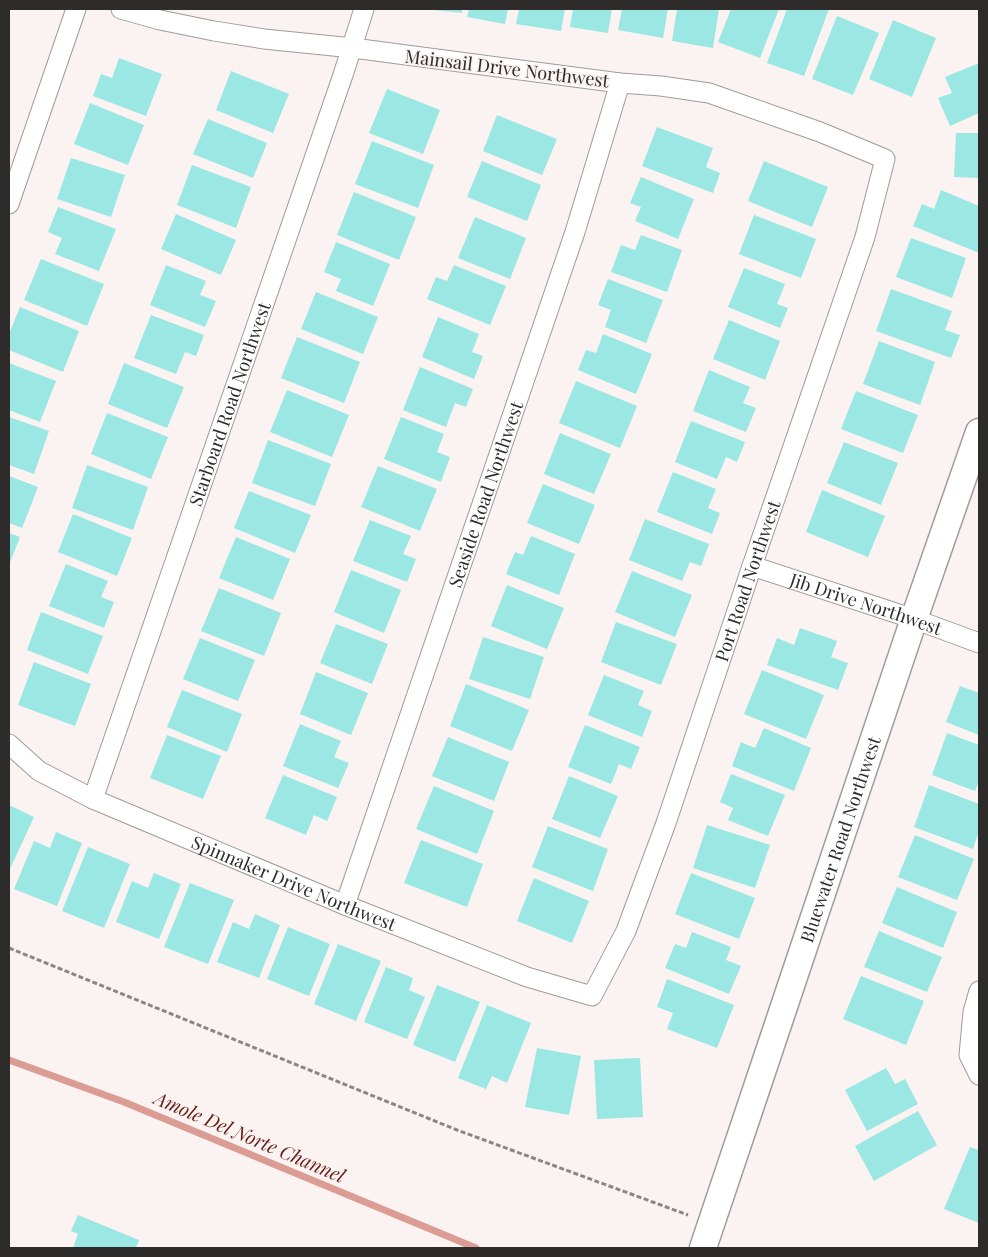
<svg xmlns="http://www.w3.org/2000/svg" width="988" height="1257" font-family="'Playfair Display',serif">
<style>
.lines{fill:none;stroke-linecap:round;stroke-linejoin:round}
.stream{stroke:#da9c93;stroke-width:7}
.building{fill:#9ae7e3}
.street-casing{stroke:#a09a99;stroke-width:21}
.secondary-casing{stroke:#a09a99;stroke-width:29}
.path{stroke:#8b8685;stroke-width:3;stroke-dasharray:5 2.5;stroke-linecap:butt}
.street{stroke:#fff;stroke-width:19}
.secondary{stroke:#fff;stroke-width:26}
.labels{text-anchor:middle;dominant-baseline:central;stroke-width:4;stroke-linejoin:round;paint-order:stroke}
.street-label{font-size:18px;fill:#2e2b2b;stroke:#faf3f2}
.water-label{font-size:19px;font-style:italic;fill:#661d17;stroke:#faf3f2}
</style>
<rect width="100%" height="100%" fill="#faf3f2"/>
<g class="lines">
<path class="stream" d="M9 1060 124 1102 476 1248"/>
</g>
<g class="building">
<path d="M434 9H462V13L434 10Z"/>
<path d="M469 9H508L505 24 467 17Z"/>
<path d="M519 9H565L561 31 516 24Z"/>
<path d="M573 9H612L608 33 570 27Z"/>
<path d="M622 9H668L663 38 618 30Z"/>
<path d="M677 9H719L713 48 672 41Z"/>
<path d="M731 9H779L760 58 718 42Z"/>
<path d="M787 9H829L804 76 767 63Z"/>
<path d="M837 16 879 33 853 95 812 79Z"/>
<path d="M893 20 936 38 912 97 869 79Z"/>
<path d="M119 58 162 74 146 116 93 96 101 74 112 78Z"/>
<path d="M979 63V113L950 126 938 98 952 93 945 77Z"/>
<path d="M231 71 289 94 273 133 216 110Z"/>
<path d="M387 89 440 110 423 154 369 133Z"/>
<path d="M90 103 144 125 128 165 74 144Z"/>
<path d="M497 115 557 139 542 175 483 151Z"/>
<path d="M208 119 267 143 253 178 193 154Z"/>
<path d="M657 127 713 148 706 167 720 173 713 193 642 166Z"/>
<path d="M956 133H979V178L954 177Z"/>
<path d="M372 141 434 165 418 208 355 184Z"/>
<path d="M71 158 125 175 111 217 57 199Z"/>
<path d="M482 161 541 185 527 221 467 197Z"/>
<path d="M764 161 828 187 812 227 748 201Z"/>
<path d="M192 165 251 187 236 228 177 205Z"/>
<path d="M641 177 694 199 678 239 635 221 641 207 630 203Z"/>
<path d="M941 190 979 206V253L913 226 922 204 934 209Z"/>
<path d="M354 192 416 217 399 260 337 235Z"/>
<path d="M58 207 116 229 99 271 55 254 62 238 48 232Z"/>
<path d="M176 214 236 240 221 275 161 249Z"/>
<path d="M754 215 816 239 801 278 739 254Z"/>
<path d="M475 217 526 238 510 279 458 258Z"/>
<path d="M641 235 682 250 667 292 611 272 621 245 635 250Z"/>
<path d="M911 238 966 258 952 298 896 277Z"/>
<path d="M336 242 390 264 373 306 336 291 341 279 324 272Z"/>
<path d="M41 259 104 284 87 326 24 300Z"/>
<path d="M166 265 206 281 200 295 216 301 205 327 150 305Z"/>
<path d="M454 265 506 286 490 325 427 299 436 277 447 281Z"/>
<path d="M744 268 785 284 777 304 788 308 780 328 728 307Z"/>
<path d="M608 279 663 300 646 343 605 327 611 310 598 305Z"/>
<path d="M891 289 952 311 945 330 960 335 951 358 876 331Z"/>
<path d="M316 292 378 317 363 354 301 329Z"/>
<path d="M20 307 79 331 63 372 9 350V334Z"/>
<path d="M151 315 204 335 196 356 185 352 176 374 134 358Z"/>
<path d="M438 317 479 334 472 352 483 356 474 379 422 357Z"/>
<path d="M729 320 780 341 765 380 713 359Z"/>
<path d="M603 334 652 354 636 394 578 370 586 350 596 353Z"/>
<path d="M297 337 360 362 344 403 281 378Z"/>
<path d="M879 341 935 362 920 405 863 384Z"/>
<path d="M9 363 56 381 40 422 9 410Z"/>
<path d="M124 363 184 387 167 428 108 404Z"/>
<path d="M420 367 473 389 466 407 455 403 446 427 403 410Z"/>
<path d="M709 370 750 387 743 403 756 408 746 432 693 411Z"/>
<path d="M576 381 637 406 620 448 559 423Z"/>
<path d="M287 390 349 415 332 457 270 432Z"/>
<path d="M856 391 918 415 903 453 841 429Z"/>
<path d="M107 413 168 437 151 479 91 454Z"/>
<path d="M9 417 49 431 34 474 9 465Z"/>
<path d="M401 417 444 434 437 452 450 457 441 482 384 459Z"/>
<path d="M691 421 745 442 737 462 726 457 717 479 675 462Z"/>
<path d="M560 433 611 454 594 494 544 474Z"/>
<path d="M268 440 331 464 315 506 252 483Z"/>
<path d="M844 442 898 463 881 505 827 483Z"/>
<path d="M87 465 148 487 133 530 72 508Z"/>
<path d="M378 466 437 489 420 531 361 507Z"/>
<path d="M673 472 716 489 708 508 720 513 712 534 657 512Z"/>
<path d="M9 476 38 487 22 528 9 523Z"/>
<path d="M543 484 595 505 579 544 527 523Z"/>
<path d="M822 490 885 516 868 557 806 532Z"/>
<path d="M249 491 311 515 295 553 234 528Z"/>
<path d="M73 514 132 538 117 576 58 552Z"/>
<path d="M645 519 709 544 701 566 690 562 682 581 629 560Z"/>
<path d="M370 520 411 536 403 554 416 559 407 582 353 561Z"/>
<path d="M9 533 20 537 9 565Z"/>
<path d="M531 536 575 554 559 595 506 574 515 552 523 555Z"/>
<path d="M236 537 290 559 273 600 219 578Z"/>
<path d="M66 564 108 581 101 597 114 602 104 628 49 606Z"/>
<path d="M351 570 401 590 384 633 334 612Z"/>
<path d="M632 571 692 595 675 637 615 612Z"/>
<path d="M507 585 564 608 547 649 491 626Z"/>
<path d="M219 588 281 613 264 656 201 631Z"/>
<path d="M41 612 103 636 88 674 27 650Z"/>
<path d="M616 622 677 644 661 685 601 662Z"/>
<path d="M336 624 388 644 372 684 320 663Z"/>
<path d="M800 628 837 641 831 657 848 663 838 690 767 665 777 638 794 645Z"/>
<path d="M483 637 544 657 530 699 469 679Z"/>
<path d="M200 638 255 660 238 701 183 679Z"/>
<path d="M34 662 91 684 75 726 18 705Z"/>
<path d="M762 670 824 695 806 739 744 714Z"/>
<path d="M316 672 368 693 351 735 300 714Z"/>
<path d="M604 675 644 691 638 705 652 711 642 737 588 715Z"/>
<path d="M466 684 529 710 512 751 450 726Z"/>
<path d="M960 686 979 693V735L946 722Z"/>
<path d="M182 690 242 714 227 752 167 727Z"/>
<path d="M300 724 341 741 334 757 349 763 338 788 283 766Z"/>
<path d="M585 725 640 747 631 769 619 764 611 784 568 767Z"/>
<path d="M764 728 811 748 794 791 732 766 741 742 755 748Z"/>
<path d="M947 733 979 745V781L975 791 932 775Z"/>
<path d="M167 735 221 756 203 799 150 778Z"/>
<path d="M448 737 509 762 494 801 432 776Z"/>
<path d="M731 774 785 795 768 836 728 820 733 808 720 802Z"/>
<path d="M283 775 337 797 327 821 314 815 306 835 265 818Z"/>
<path d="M569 776 618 796 600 838 552 819Z"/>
<path d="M929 785 979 804V831L973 849 914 827Z"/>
<path d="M434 786 494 811 477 854 416 829Z"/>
<path d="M9 805 34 817 9 871Z"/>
<path d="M707 825 770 845 755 888 693 868Z"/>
<path d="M548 826 608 849 593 891 532 867Z"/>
<path d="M56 832 82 843 57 906 14 889 34 841 50 848Z"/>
<path d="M915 835 974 859 957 900 898 877Z"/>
<path d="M421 840 483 864 467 907 404 883Z"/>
<path d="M88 847 130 864 104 928 62 911Z"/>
<path d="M154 873 181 884 159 939 116 922 132 881 148 888Z"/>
<path d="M691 873 755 898 739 939 675 914Z"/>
<path d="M534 878 589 901 572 943 517 921Z"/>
<path d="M190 883 234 900 208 964 164 947Z"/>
<path d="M897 887 957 912 943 948 882 923Z"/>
<path d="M255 914 280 925 259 978 217 962 233 922 249 929Z"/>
<path d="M288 927 330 944 309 996 267 979Z"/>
<path d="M879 931 942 957 927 992 864 967Z"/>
<path d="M692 932 731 947 726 960 741 966 729 994 665 968 675 944 686 948Z"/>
<path d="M338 944 381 961 356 1021 314 1004Z"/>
<path d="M386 967 413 978 409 990 425 997 407 1039 364 1022Z"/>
<path d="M861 976 924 1001 906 1045 843 1019Z"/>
<path d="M667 979 734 1005 717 1048 667 1029 673 1013 657 1007Z"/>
<path d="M437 985 480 1002 455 1062 413 1045Z"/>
<path d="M487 1005 531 1023 507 1083 492 1076 486 1089 458 1078Z"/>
<path d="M537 1048 581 1056 569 1115 525 1107Z"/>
<path d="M640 1058 643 1117 597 1119 594 1060Z"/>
<path d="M886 1068 895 1084 905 1079 918 1104 867 1131 845 1090Z"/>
<path d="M918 1111 937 1145 874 1181 855 1146Z"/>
<path d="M970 1147 979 1150V1223L944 1209Z"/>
<path d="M78 1215 139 1240 136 1248H73L78 1234 71 1231Z"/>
</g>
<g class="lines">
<defs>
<g id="street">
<path d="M9 204 76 9"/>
<path id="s1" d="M752 566 914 619 979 643"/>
<path id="s2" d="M9 744 39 771 93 799 345 905 527 977 592 996 626 931 666 823 752 566 865 237 885 159 820 132 709 93 661 86 620 83 353 48 264 39 214 31 160 20 121 9"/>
<path id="s3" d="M93 799 343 75 364 9"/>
<path id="s4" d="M345 905 575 232 620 83"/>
<path d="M979 991 973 1012 969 1055 979 1075"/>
</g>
<g id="secondary">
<path id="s5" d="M703 1248 914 619 979 432"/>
</g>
</defs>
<use href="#street" class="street-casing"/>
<use href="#secondary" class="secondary-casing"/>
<path class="path" d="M9 948 457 1130 688 1215"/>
<use href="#street" class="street"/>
<use href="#secondary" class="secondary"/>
</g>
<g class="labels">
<g class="street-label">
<text transform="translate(507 68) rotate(7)">Mainsail Drive Northwest</text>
<text stroke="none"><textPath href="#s3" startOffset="418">Starboard Road Northwest</textPath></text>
<text stroke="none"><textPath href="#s4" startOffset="434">Seaside Road Northwest</textPath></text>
<text stroke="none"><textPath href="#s2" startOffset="1082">Port Road Northwest</textPath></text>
<text stroke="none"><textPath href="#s1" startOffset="120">Jib Drive Northwest</textPath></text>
<text stroke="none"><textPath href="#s5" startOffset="431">Bluewater Road Northwest</textPath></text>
<text stroke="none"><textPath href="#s2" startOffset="319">Spinnaker Drive Northwest</textPath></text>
</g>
<g class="water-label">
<text transform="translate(250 1136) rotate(23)">Amole Del Norte Channel</text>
</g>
</g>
<rect width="988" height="1257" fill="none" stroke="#2e2b2b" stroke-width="20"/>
</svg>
